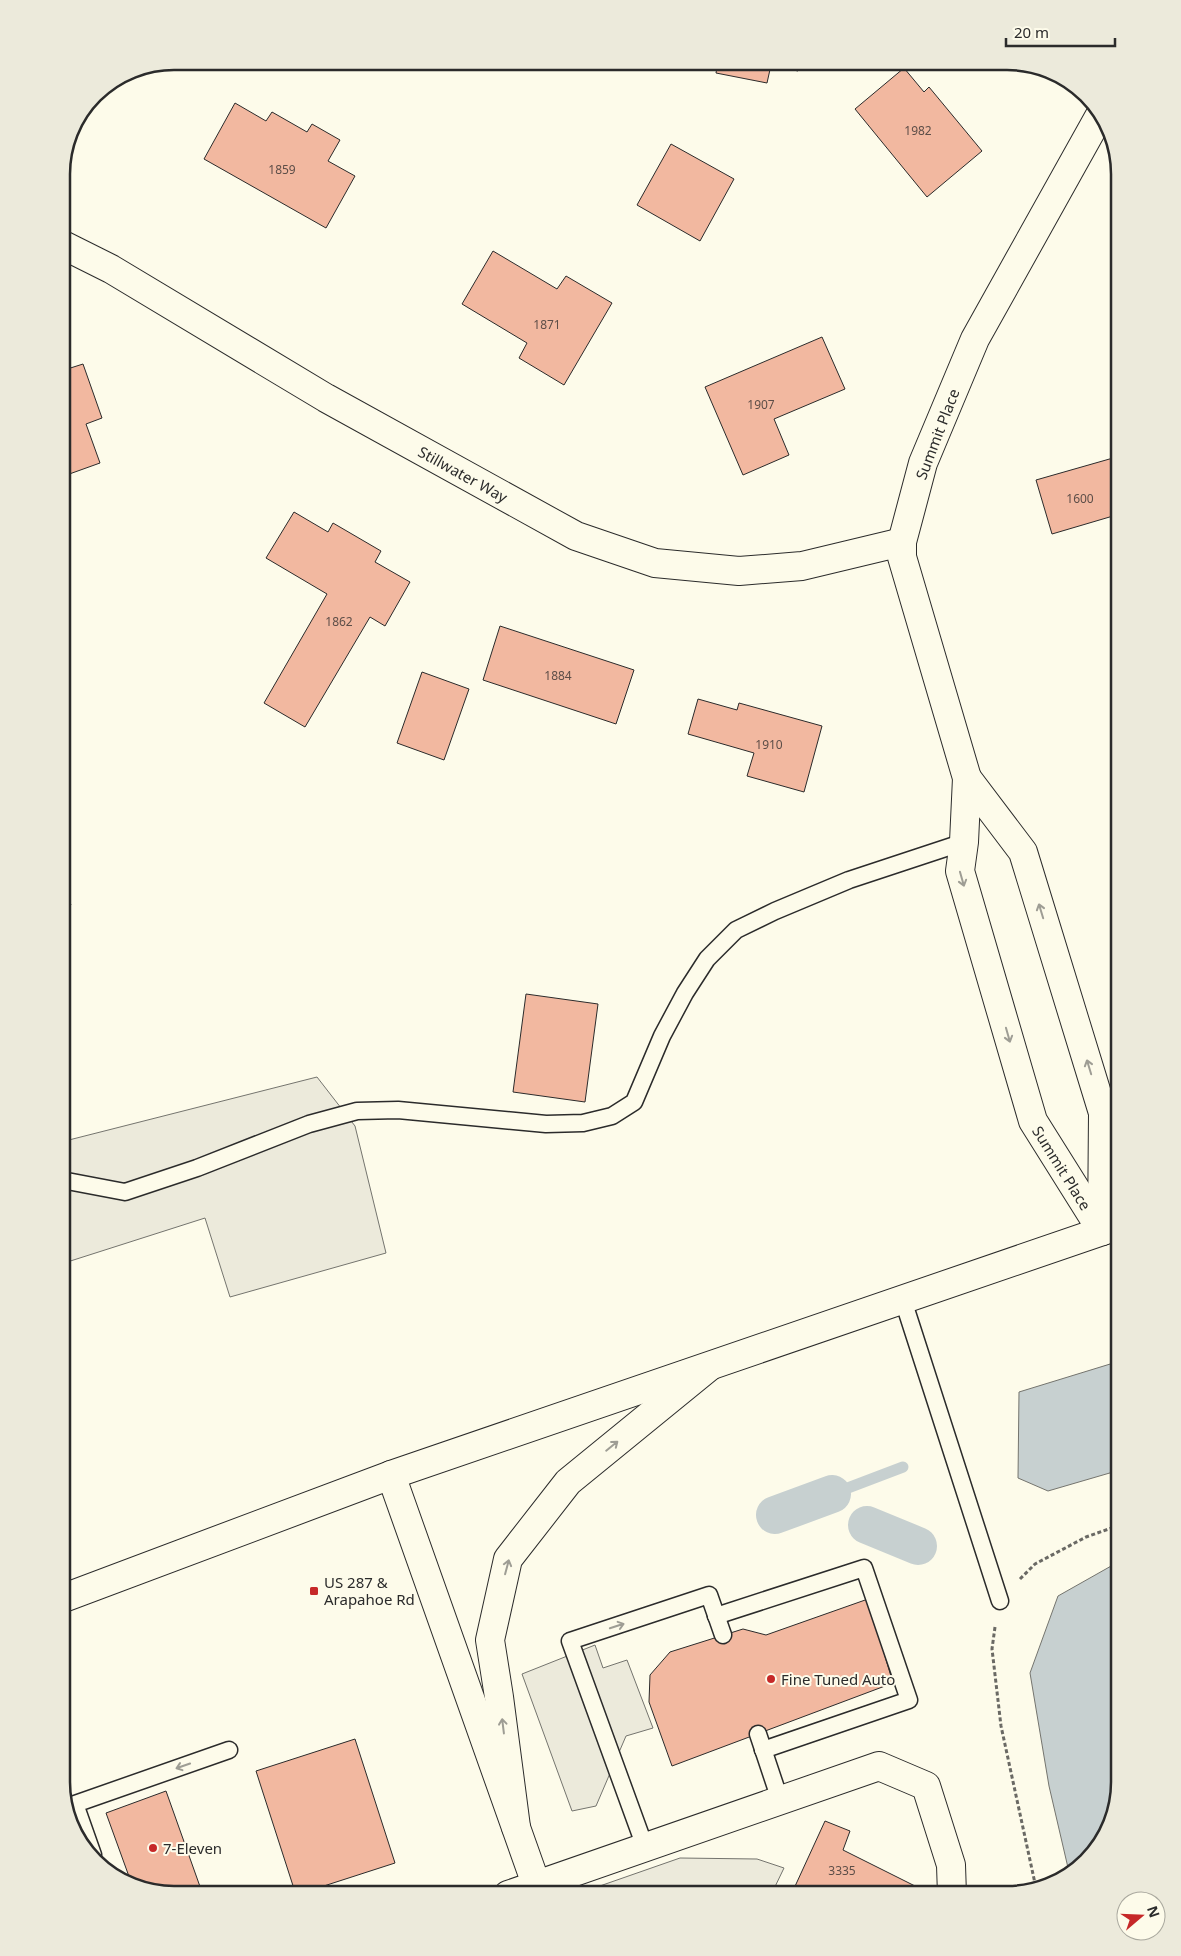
<svg xmlns="http://www.w3.org/2000/svg" width="1181" height="1956" font-family="'Noto Sans',sans-serif">
<style>
.parking{fill:#eceadb;stroke:#74746e}
.water{fill:#c7d0d0;stroke:#74746e}
.lines{fill:none;stroke-linecap:round;stroke-linejoin:round}
.stream{stroke:#c7d0d0;stroke-width:11}
.canal{stroke:#c7d0d0;stroke-width:38}
.building{fill:#f2b8a0;stroke:#2b2b2b}
.service-casing{stroke:#2b2b2b;stroke-width:19}
.minor-casing{stroke:#2b2b2b;stroke-width:30}
.primary-casing{stroke:#2b2b2b;stroke-width:30}
.path{stroke:#6a6964;stroke-width:3;stroke-dasharray:4 2.5;stroke-linecap:butt}
.service{stroke:#fdfbea;stroke-width:16}
.minor{stroke:#fdfbea;stroke-width:28}
.primary{stroke:#fdfbea;stroke-width:28}
.oneway{stroke:#9e9d94}
.poi-dot{fill:#c62828;stroke:#fdfbea;stroke-width:2}
.labels{text-anchor:middle;dominant-baseline:central;stroke-width:4;stroke-linejoin:round;paint-order:stroke}
.number-label{font-size:12px;fill:#5d4e48}
.street-label{font-size:15px;fill:#2b2b2b;stroke:#fdfbea}
.poi-label{font-size:15px;fill:#2b2b2b;stroke:#fdfbea;text-anchor:start}
.rim{fill:none;stroke:#2b2b2b;stroke-width:2.5}
</style>
<rect width="100%" height="100%" fill="#fdfbea"/>
<g class="parking">
<path d="M317 1077 355 1126 386 1253 230 1297 205 1218 61 1264V1142Z"/>
<path d="M595 1645 603 1668 627 1660 653 1728 626 1736 596 1806 572 1811 522 1674Z"/>
<path d="M680 1858 757 1859 784 1868 771 1895H574Z"/>
</g>
<g class="water">
<path d="M1120 1361V1470L1048 1491 1018 1478 1019 1392Z"/>
<path d="M1120 1561V1782L1101 1844 1069 1872 1049 1786 1030 1673 1058 1596Z"/>
</g>
<g class="lines">
<path class="stream" d="M832 1494 903 1467"/>
<g class="canal">
<path d="M775 1515 832 1494"/>
<path d="M867 1525 918 1546"/>
</g>
</g>
<g class="building">
<path d="M718 61H800L798 71 771 65 767 83 716 73Z"/>
<path d="M904 68 924 92 929 87 982 151 927 197 855 109Z"/>
<path d="M235 103 266 121 272 112 307 132 312 124 340 140 328 161 355 176 326 228 204 159Z"/>
<path d="M671 144 734 179 700 241 637 205Z"/>
<path d="M493 251 557 289 566 276 612 303 564 385 519 358 527 343 462 304Z"/>
<path d="M822 337 845 389 774 419 789 455 743 475 705 387Z"/>
<path d="M83 364 102 418 86 424 100 463 61 477V371Z"/>
<path d="M1120 456V520L1113 516 1052 534 1036 480Z"/>
<path d="M294 512 328 532 333 523 381 551 375 562 410 582 385 626 370 617 305 727 264 703 327 594 266 558Z"/>
<path d="M500 626 634 670 616 724 483 680Z"/>
<path d="M422 672 469 689 444 760 397 743Z"/>
<path d="M698 699 737 710 739 703 822 726 804 792 747 776 754 753 688 734Z"/>
<path d="M61 900 71 904 61 926Z"/>
<path d="M526 994 598 1004 585 1102 513 1092Z"/>
<path d="M868 1599 893 1683 672 1766 649 1702 650 1675 670 1652 743 1629 766 1635Z"/>
<path d="M355 1739 395 1863 296 1895 256 1771Z"/>
<path d="M166 1791 203 1895H167L131 1882 106 1813Z"/>
<path d="M825 1821 850 1831 843 1850 921 1889 918 1895H791Z"/>
</g>
<g class="lines">
<defs>
<g id="service">
<path d="M61 1178 67 1181 125 1192 197 1168 309 1124 357 1111 398 1110 546 1124 583 1123 612 1116 634 1102 662 1036 685 993 707 959 736 930 775 911 849 880 964 842"/>
<path d="M903 1300 1000 1601"/>
<path d="M716 1616 864 1568 909 1700 763 1750"/>
<path d="M758 1734 780 1800"/>
<path d="M645 1847 570 1641 709 1595 723 1635"/>
<path d="M93 1855 75 1804 229 1750"/>
</g>
<g id="minor">
<path d="M1100 115 975 339 923 463 902 542V557L967 778 964 842 960 871 1033 1121 1102 1231"/>
<path d="M61 244 111 269 326 398 576 536 655 563 739 571 802 566 902 542"/>
<path d="M967 778 1023 852 1103 1113 1102 1231"/>
<path d="M391 1475 536 1884"/>
<path d="M516 1827 499 1697 490 1640 508 1559 568 1482 709 1367"/>
<path d="M508 1895 879 1766 926 1786 951 1865 952 1895"/>
</g>
<path id="primary" d="M61 1599 391 1475 1120 1225"/>
</defs>
<use href="#service" class="service-casing"/>
<use href="#minor" class="minor-casing"/>
<use href="#primary" class="primary-casing"/>
<g class="path">
<path d="M1020 1579 1035 1564 1086 1537 1120 1525"/>
<path d="M995 1627 992 1649 1001 1726 1036 1888"/>
</g>
<use href="#service" class="service"/>
<use href="#minor" class="minor"/>
<use href="#primary" class="primary"/>
</g>
<defs><path id="oneway-shaft" d="M-6 0H5M1.5-3L5.5 0L1.5 3" fill="none" stroke-width="1.6" stroke-linecap="round" stroke-linejoin="round" transform="scale(1.25)"/></defs>
<g class="oneway">
<use href="#oneway-shaft" transform="translate(962 879) rotate(74)"/>
<use href="#oneway-shaft" transform="translate(1041 911) rotate(-107)"/>
<use href="#oneway-shaft" transform="translate(1008 1035) rotate(74)"/>
<use href="#oneway-shaft" transform="translate(1089 1067) rotate(-107)"/>
<use href="#oneway-shaft" transform="translate(612 1446) rotate(-39)"/>
<use href="#oneway-shaft" transform="translate(507 1567) rotate(-75)"/>
<use href="#oneway-shaft" transform="translate(617 1626) rotate(-18)"/>
<use href="#oneway-shaft" transform="translate(503 1726) rotate(-97)"/>
<use href="#oneway-shaft" transform="translate(183 1766) rotate(161)"/>
</g>
<g class="poi-dot">
<rect x="309" y="1586" width="10" height="10" rx="2.5"/>
<circle cx="771" cy="1679" r="5"/>
<circle cx="153" cy="1848" r="5"/>
</g>
<g class="labels">
<g class="number-label">
<text x="918" y="130">1982</text>
<text x="282" y="169">1859</text>
<text x="547" y="324">1871</text>
<text x="761" y="404">1907</text>
<text x="1080" y="498">1600</text>
<text x="339" y="621">1862</text>
<text x="558" y="675">1884</text>
<text x="769" y="744">1910</text>
<text x="842" y="1870">3335</text>
</g>
<g class="street-label">
<text transform="translate(937 434) rotate(-69)">Summit Place</text>
<text transform="translate(463 474) rotate(29)">Stillwater Way</text>
<text transform="translate(1062 1168) rotate(58)">Summit Place</text>
</g>
<g class="poi-label">
<text x="324" y="1582">US 287 &amp;<tspan x="324" dy="17">Arapahoe Rd</tspan></text>
<text x="781" y="1679">Fine Tuned Auto</text>
<text x="163" y="1848">7-Eleven</text>
</g>
</g>
<path d="M0 0H1181V1956H0ZM174 70H1007A104 104 0 0 1 1111 174V1782A104 104 0 0 1 1007 1886H174A104 104 0 0 1 70 1782V174A104 104 0 0 1 174 70Z" fill="#eceadb" fill-rule="evenodd"/>
<path class="rim" d="M174 70H1007A104 104 0 0 1 1111 174V1782A104 104 0 0 1 1007 1886H174A104 104 0 0 1 70 1782V174A104 104 0 0 1 174 70Z"/>
<g transform="translate(1141 1916) rotate(71)"><circle r="24" fill="#fdfbea" stroke="#a9a89e"/>
<path d="M0-4L9 19L0 12L-9 19Z" fill="#c62828"/>
<text y="-8" font-size="14" font-weight="bold" text-anchor="middle" fill="#2b2b2b">N</text>
</g>
<path d="M1006 38v8h109v-8" fill="none" stroke="#2b2b2b" stroke-width="2.5"/>
<text x="1014" y="38" font-size="15" fill="#2b2b2b" stroke="#fdfbea" stroke-width="4" paint-order="stroke">20 m</text>
</svg>
